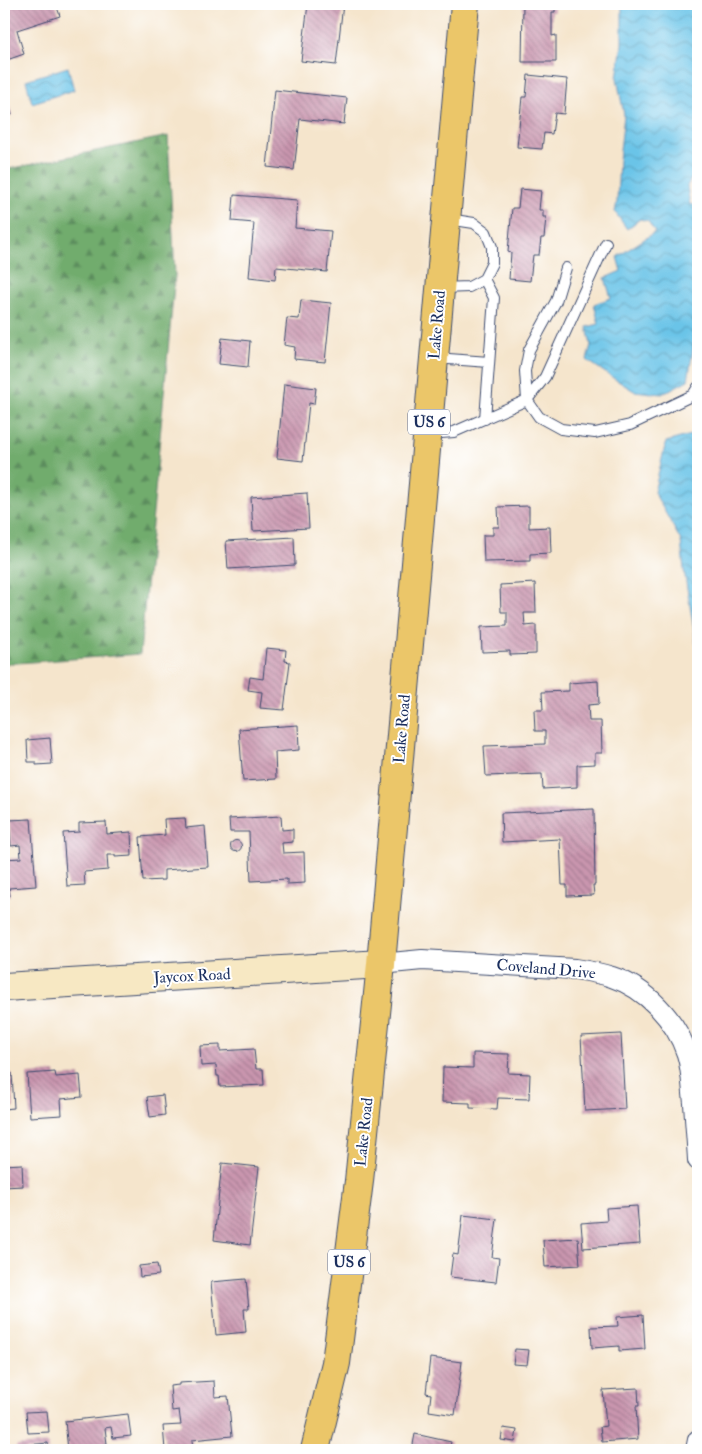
<svg xmlns="http://www.w3.org/2000/svg" width="702" height="1454" font-family="'IM FELL Double Pica',serif">
<style>
.forest{fill:url(#forest-firs);stroke:#466e66}
.water{fill:url(#water-waves);stroke:#437aa3}
.building{fill:url(#building-back-hatch)}
.lines{fill:none;stroke-linecap:round;stroke-linejoin:round}
.lane-casing{stroke:#3c4a6e;stroke-width:12}
.street-casing{stroke:#3c4a6e;stroke-width:22}
.secondary-casing{stroke:#3c4a6e;stroke-width:30}
.primary-casing{stroke:#3c4a6e;stroke-width:30}
.lane{stroke:#fff;stroke-width:10}
.street{stroke:#fff;stroke-width:20}
.secondary{stroke:#f7e8c3;stroke-width:28}
.primary{stroke:#ebc669;stroke-width:28}
.labels{text-anchor:middle;dominant-baseline:central;stroke-width:4;stroke-linejoin:round;paint-order:stroke}
.shield{fill:#fff;stroke:#5f6d8e;stroke-width:1}
.shield-label{font-size:15px;font-weight:bold;fill:#1b2f5e}
.street-label{font-size:16px;fill:#1b2f5e;stroke:#fff}
</style>
<defs>
<pattern id="forest-firs" width="22" height="20" patternUnits="userSpaceOnUse" patternTransform="scale(1.25)"><rect width="22" height="20" fill="#71ac6d"/><path d="M5 1l3.5 6h-7zM16 11l3.5 6h-7z" fill="#5c8c5d"/></pattern>
<pattern id="water-waves" width="16" height="10" patternUnits="userSpaceOnUse" patternTransform="scale(1.25)"><rect width="16" height="10" fill="#6bc4e8"/><path d="M0 5q4-4 8 0t8 0" fill="none" stroke="#57a0bf"/></pattern>
<pattern id="building-back-hatch" width="6" height="6" patternUnits="userSpaceOnUse" patternTransform="scale(1.25)"><rect width="6" height="6" fill="#ca96af"/><path d="M-1 5l2 2M0 0l6 6M5-1l2 2" fill="none" stroke="#a37b92"/></pattern>
</defs>
<rect width="100%" height="100%" fill="#fff"/>
<filter id="ink" filterUnits="userSpaceOnUse"><feTurbulence type="fractalNoise" baseFrequency=".02" numOctaves="2"/><feDisplacementMap in="SourceGraphic" scale="10" xChannelSelector="R" yChannelSelector="G"/><feConvolveMatrix kernelMatrix="1 2 1 2 8 2 1 2 1" color-interpolation-filters="sRGB"/></filter>
<filter id="wash" filterUnits="userSpaceOnUse"><feTurbulence type="fractalNoise" baseFrequency=".0096" numOctaves="4" result="noise"/><feDisplacementMap in="SourceGraphic" scale="20" xChannelSelector="R" yChannelSelector="G"/><feGaussianBlur stdDeviation="1.12" result="paint"/><feColorMatrix in="noise" values="0 0 0 0 0 0 0 0 0 0 0 0 0 0 0 0 0 1.4 0 .05"/><feComposite in="paint" operator="in"/></filter>
<g filter="url(#wash)">
<rect width="100%" height="100%" fill="#f5e5cc"/>
<path class="forest" d="M168 136 175 275 140 654 4 664V170Z"/>
<g class="water">
<path d="M622 4H698V167L687 186 690 205 698 204V320L688 380 662 394 634 391 610 376 587 360 591 345 587 327 599 324 594 304 611 298 605 278 621 271 617 257 655 232 648 221 640 219 627 229 615 212 617 202 619 160 624 115 617 78 622 44Z"/>
<path d="M68 67 74 90 32 103 26 80Z"/>
<path d="M698 433V654L684 570 681 541 654 492 666 442Z"/>
</g>
<g id="blocks">
<g class="building">
<path d="M4 4H56L60 16 17 30 24 54 4 61Z"/>
<path d="M308 4H343L336 65 301 61Z"/>
<path d="M523 4H555V12H552V36L556 35V62H522Z"/>
<path d="M528 75 567 79 564 114 555 113 552 134 544 133 542 149 517 147 522 97H526Z"/>
<path d="M275 90 347 98 344 124 300 119 294 170 267 167Z"/>
<path d="M9 105 12 115 4 118V107Z"/>
<path d="M520 189 541 191 539 210H543V217H546L544 238H541L539 255H533L530 281 509 279 511 253 508 252 512 208H518Z"/>
<path d="M234 195 297 200 295 228 331 231 327 272 276 267 275 280 249 277 254 223 232 221Z"/>
<path d="M301 300 331 303 325 362 294 359 295 347 284 345 287 318 299 319Z"/>
<path d="M222 338 250 341 248 367 219 364Z"/>
<path d="M284 384 316 388 314 404 309 403 303 461 277 458Z"/>
<path d="M307 493 309 528 253 531 251 497Z"/>
<path d="M529 506V528L550 527 551 553 530 554V561L484 562 483 535H493V527H499L498 507Z"/>
<path d="M294 537 295 565 228 569 226 541Z"/>
<path d="M535 583 536 613H524L525 626 536 625V654L510 655V651L482 652 481 627 507 626V612H501L500 585Z"/>
<path d="M266 648 286 650 285 661 290 662 284 710 260 708 262 692 248 690 250 677 263 679Z"/>
<path d="M598 681 599 704 588 705 589 721H601L602 753H595V764L577 765V787L543 789 542 774 486 776 484 746 545 744V731H535L534 710H543L542 692 569 691V683Z"/>
<path d="M298 725 299 750 275 752 276 779 243 781 239 729Z"/>
<path d="M50 738 52 764 36 765V762H28L27 740Z"/>
<path d="M594 809 595 885H593L594 895 567 896V885H562L560 839 502 842 501 813Z"/>
<path d="M281 816 282 830 293 829V842L282 843 283 853 304 852 305 883 287 884V879L251 881 249 832H230L229 819Z"/>
<path d="M185 818 186 828 205 826 208 867 164 870V880L143 881 140 837 165 835 164 819Z"/>
<path d="M31 819 36 886 9 888 10 896H4V859L21 858 20 845 11 846 9 820Z"/>
<path d="M106 822 107 834 131 832 132 856 115 857V855H107L108 870 84 872 85 885 67 886 63 833 79 832V823Z"/>
<circle cx="236" cy="846" r="5.5"/>
<path d="M621 1034 625 1109 585 1111 581 1036Z"/>
<path d="M220 1045V1051L254 1049 256 1069H263L264 1085 220 1087 219 1076H217L216 1065 201 1066 200 1046Z"/>
<path d="M473 1053 509 1054 508 1073 530 1074 529 1099 498 1098 497 1109 470 1108V1103L442 1102 443 1067 473 1068Z"/>
<path d="M55 1072 56 1077 80 1075 82 1097 61 1099 62 1115 30 1117 27 1074Z"/>
<path d="M12 1073 14 1108 4 1109V1074Z"/>
<path d="M163 1095 165 1115 150 1117 147 1097Z"/>
<path d="M222 1163 259 1167 250 1245 214 1240Z"/>
<path d="M22 1164 23 1186 4 1187V1165Z"/>
<path d="M637 1206 640 1244 583 1248 581 1223 607 1221 606 1208Z"/>
<path d="M463 1215 497 1219 492 1257 499 1258 496 1282 450 1277 453 1254 458 1255Z"/>
<path d="M578 1238 580 1265 545 1267 543 1240Z"/>
<path d="M157 1264 159 1275 140 1277 139 1266Z"/>
<path d="M246 1279 249 1309H244L246 1332 216 1335 211 1282Z"/>
<path d="M643 1315 645 1349 619 1351V1346L592 1348 591 1327 618 1326 617 1317Z"/>
<path d="M515 1349 529 1350 527 1365 513 1364Z"/>
<path d="M430 1358 462 1362 455 1415 429 1411 431 1394 426 1393Z"/>
<path d="M214 1381 215 1397 228 1396 232 1436 192 1440 193 1450H165L163 1426 181 1425 179 1410 172 1411 170 1386 179 1385V1383Z"/>
<path d="M638 1388 639 1406H636L638 1439 602 1442 600 1427 606 1426 603 1390Z"/>
<path d="M47 1411 49 1432 28 1433 26 1412Z"/>
<path d="M128 1414 131 1436 113 1438 111 1427 105 1428 107 1444 94 1446 95 1448 68 1450 65 1421Z"/>
<path d="M503 1428 517 1430 515 1442 501 1440Z"/>
<path d="M415 1434 451 1442 449 1450H412Z"/>
<path d="M48 1443 49 1450H17L16 1446Z"/>
</g>
</g>
</g>
<g filter="url(#ink)">
<use href="#blocks" fill-opacity="0" stroke="#3c4a6e" stroke-width="1"/>
<g class="lines">
<defs>
<g id="lane">
<path d="M566 268 556 301 529 350 525 371 527 400 539 417 561 429 595 433 630 425 693 395 698 387"/>
<path d="M484 279 494 298 485 419"/>
<path d="M441 288 469 287 484 279 492 263V247L486 232 474 223 448 219"/>
<path d="M435 358 489 362"/>
<path d="M428 434 454 432 527 400 545 377 606 243"/>
</g>
<g id="street">
<path d="M381 964 422 960 575 969C588 971 600 973 612 977 646 988 676 1020 687 1054 692 1070 692 1086 694 1103 695 1122 697 1141 698 1160"/>
<path d="M696 1450 698 1440"/>
</g>
<path id="secondary" d="M4 987 381 964"/>
<path id="primary" d="M315 1450 336 1363 359 1181 381 964 465 4"/>
</defs>
<use href="#lane" class="lane-casing"/>
<use href="#street" class="street-casing"/>
<use href="#secondary" class="secondary-casing"/>
<use href="#primary" class="primary-casing"/>
<use href="#lane" class="lane"/>
<use href="#street" class="street"/>
<use href="#secondary" class="secondary"/>
<use href="#primary" class="primary"/>
</g>
</g>
<g class="labels">
<g class="shield">
<rect x="408" y="409.5" width="42" height="25" rx="4"/>
<rect x="328" y="1249.5" width="42" height="25" rx="4"/>
</g>
<g class="shield-label">
<text x="429" y="422">US 6</text>
<text x="349" y="1262">US 6</text>
</g>
<g class="street-label">
<text transform="translate(437 325) rotate(-85)">Lake Road</text>
<text transform="translate(402 729) rotate(-85)">Lake Road</text>
<text transform="translate(546 969) rotate(5)">Coveland Drive</text>
<text transform="translate(192 976) rotate(-3)">Jaycox Road</text>
<text transform="translate(364 1132) rotate(-84)">Lake Road</text>
</g>
</g>
<rect width="702" height="1454" fill="none" stroke="#fff" stroke-width="20"/>
</svg>
